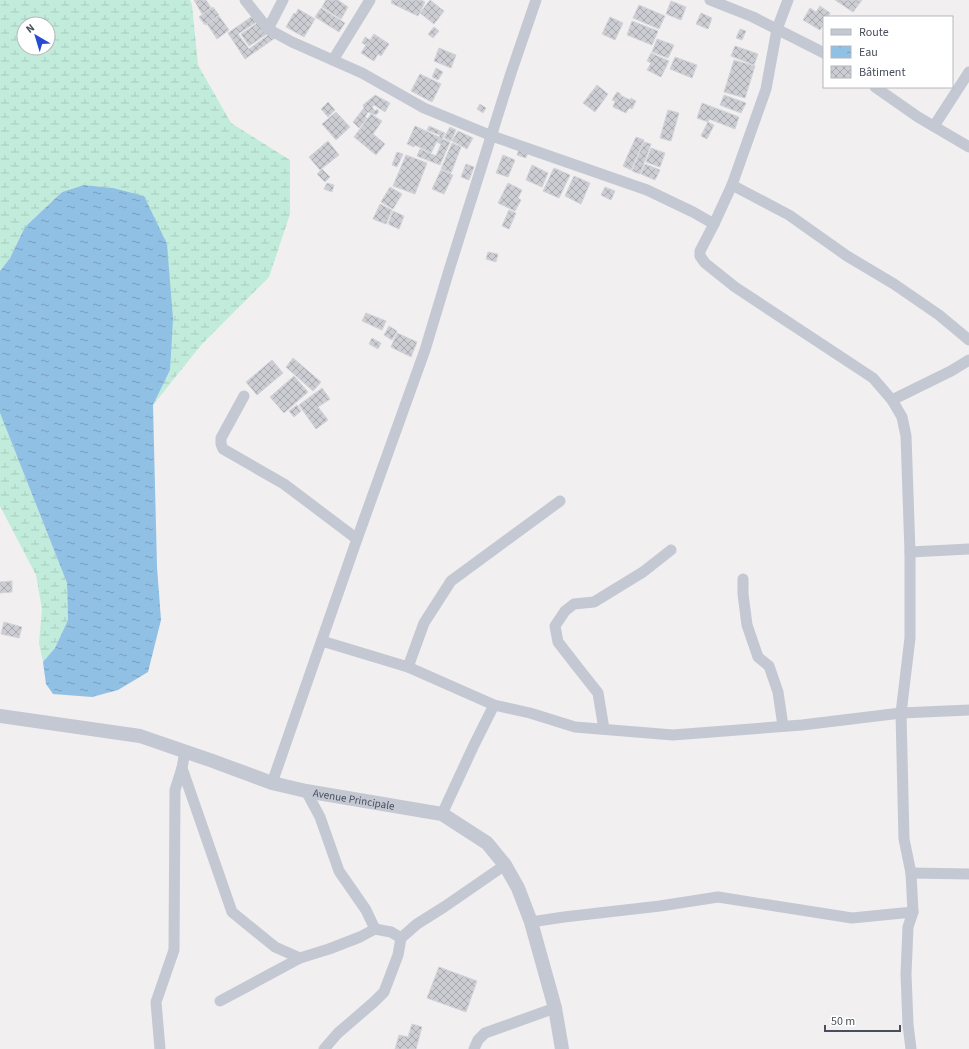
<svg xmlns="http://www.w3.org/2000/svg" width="969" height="1049" font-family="'Source Sans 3',sans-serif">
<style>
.wetland{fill:url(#wetland-marsh);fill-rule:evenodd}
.water{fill:url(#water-ripples)}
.building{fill:url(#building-cross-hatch);stroke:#d3d4da}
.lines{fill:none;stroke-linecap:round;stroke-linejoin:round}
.minor{stroke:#c3c8d3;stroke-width:11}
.tertiary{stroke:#c3c8d3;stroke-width:14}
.labels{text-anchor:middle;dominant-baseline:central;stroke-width:3.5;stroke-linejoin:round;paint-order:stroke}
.street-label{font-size:11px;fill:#484e5b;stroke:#fff}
</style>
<defs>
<pattern id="wetland-marsh" width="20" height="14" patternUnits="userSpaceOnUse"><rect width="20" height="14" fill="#c1ebdb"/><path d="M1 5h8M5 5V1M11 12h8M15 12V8" fill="none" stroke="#a7cbbe"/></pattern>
<pattern id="water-ripples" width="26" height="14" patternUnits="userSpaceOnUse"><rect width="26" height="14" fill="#91c0e5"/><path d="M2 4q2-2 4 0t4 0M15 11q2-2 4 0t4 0" fill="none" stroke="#789ebd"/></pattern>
<pattern id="building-cross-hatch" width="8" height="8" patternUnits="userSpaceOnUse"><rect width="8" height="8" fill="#cccdd3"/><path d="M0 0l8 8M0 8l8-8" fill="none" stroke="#a8a9ae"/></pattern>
</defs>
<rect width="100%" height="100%" fill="#f1efef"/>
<g class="wetland">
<path d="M0 0H190L192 5 198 65 231 123 290 160V214L269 277 201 345 153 405 170 370 113 188 84 185 62 192 25 227 10 258 0 271ZM24 24H48V48H24Z"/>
<path d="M0 413 67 583 68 620 55 648 43 662 39 643 42 609 36 575 0 506Z"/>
</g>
<path class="water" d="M84 185 113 188 144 196 167 244 173 319 170 370 153 405 157 567 161 620 148 672 118 690 92 697 53 694 46 684 43 662 55 648 68 620 67 583 0 413V271L10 258 25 227 62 192Z"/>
<g class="building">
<path d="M194 0H206L211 8 202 14Z"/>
<path d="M326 0H338L348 7 341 19 322 7Z"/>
<path d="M392 0H421L425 2 418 16 391 3Z"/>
<path d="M430 0 444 11 434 24 420 13Z"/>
<path d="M835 0H862L853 12Z"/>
<path d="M671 1 686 7 681 20 666 14Z"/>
<path d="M639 5 665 16 659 29 633 18Z"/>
<path d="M820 6 830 13 828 17H824V23L820 30 803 20 810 8 816 12Z"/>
<path d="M213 7 219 15 205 25 199 17Z"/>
<path d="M321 8 345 23 339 32 315 17Z"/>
<path d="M298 9 315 19 304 37 286 27 294 13 296 14Z"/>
<path d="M701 13 712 18 708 29 696 24Z"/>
<path d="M254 15 258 21 238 34 249 49 271 33 275 38 245 59 228 33Z"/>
<path d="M219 16 229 30 217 39 207 24Z"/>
<path d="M610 17 623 23 615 40 602 34Z"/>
<path d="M632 21 658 31 652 45 627 35Z"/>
<path d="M259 22 267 34 249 46 241 34Z"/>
<path d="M434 27 439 31 433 38 428 34Z"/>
<path d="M740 29 746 31 742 40 736 38Z"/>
<path d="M374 34 389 44 381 56 378 54 374 61 361 53 366 45 362 43 365 37 370 40Z"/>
<path d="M657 39 674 45 668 58 652 52Z"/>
<path d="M735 46 758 54 754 65 731 56Z"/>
<path d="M439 48 456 55 451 68 434 61Z"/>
<path d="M651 53 669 61 661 77 647 70 651 63 647 61Z"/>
<path d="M675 57 697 65 692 78 670 69Z"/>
<path d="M734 60 755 66 745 98 724 92Z"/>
<path d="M436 68 443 72 438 80 432 77Z"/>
<path d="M420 74 441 84 432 102 411 91Z"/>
<path d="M597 85 608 94 595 112 583 103Z"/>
<path d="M617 92 621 94 620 95 630 100 631 98 636 101 632 109 629 108 626 113 613 107 615 101 612 100Z"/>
<path d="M375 95 390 103 385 112 374 105 372 107 375 111 377 109 379 112 376 115 368 112 365 117 367 118 359 128 353 122 364 108 363 105Z"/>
<path d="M724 95 746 103 741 113 720 105Z"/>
<path d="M328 102 335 110 328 117 321 109Z"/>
<path d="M702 103 739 117 735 129 709 119 708 122 697 118Z"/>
<path d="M480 104 486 108 483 113 477 109Z"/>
<path d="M668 110 679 113 671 141 660 138Z"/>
<path d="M336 112 350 127 336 140 322 124Z"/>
<path d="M371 114 382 121 373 134 385 144 376 155 354 137Z"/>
<path d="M708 122 714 125 707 139 701 136Z"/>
<path d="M415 126 439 137 431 153 415 145 414 147 407 144Z"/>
<path d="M429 126 445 133 442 139 450 142 440 165 417 156 420 149 436 156 441 144 437 142 440 135 427 130Z"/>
<path d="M450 127 456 130 451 141 444 138Z"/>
<path d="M458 131 473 138 467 149 452 141Z"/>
<path d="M636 137 644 140 631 170 623 166Z"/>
<path d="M328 141 339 155 320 170 309 157Z"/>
<path d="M644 142 651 144 640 174 632 171Z"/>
<path d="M452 143 461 147 451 173 441 169Z"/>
<path d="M651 148 665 153 660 167 646 162Z"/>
<path d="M519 149 528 152 526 158 517 155Z"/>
<path d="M397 152 403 154 397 167 392 165Z"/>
<path d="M406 155 427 163 415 194 393 186Z"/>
<path d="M503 155 515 160 508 177 496 173Z"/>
<path d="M466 164 474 167 469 180 461 177Z"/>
<path d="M645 164 660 170 655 180 641 174Z"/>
<path d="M532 165 548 173 542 187 526 180Z"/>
<path d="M554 168 570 175 559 198 543 191Z"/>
<path d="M322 169 330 177 325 182 317 174Z"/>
<path d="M441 170 453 175 444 194 432 189Z"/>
<path d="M574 176 590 183 581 204 565 196Z"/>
<path d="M327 183 334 185 332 192 324 189Z"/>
<path d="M508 183 522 190 518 198 521 200 515 211 498 203Z"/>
<path d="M390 187 402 194 393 209 381 202Z"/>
<path d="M605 187 615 191 611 200 601 195Z"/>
<path d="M380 204 392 210 386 224 373 219Z"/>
<path d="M509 210 516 213 509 229 502 226Z"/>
<path d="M393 211 404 216 399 229 388 224Z"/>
<path d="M488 252 498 254 496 262 486 259Z"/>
<path d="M366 313 386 321 382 330 362 321Z"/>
<path d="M389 326 397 331 392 340 384 335Z"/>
<path d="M397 333 417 342 411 357 391 347Z"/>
<path d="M372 338 381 343 378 349 369 344Z"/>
<path d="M293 358 321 382 313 391 286 367Z"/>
<path d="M272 360 283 373 257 395 246 382Z"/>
<path d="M294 376 308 392 284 413 270 397Z"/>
<path d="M322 388 330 399 318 407 328 420 316 429 299 405Z"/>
<path d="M297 405 301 411 294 417 289 411Z"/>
<path d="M12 581V592L0 593V582Z"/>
<path d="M4 622 22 627 19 638 1 634Z"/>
<path d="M439 967 477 981 466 1012 427 998Z"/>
<path d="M412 1024 422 1027 416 1049H395L399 1035 408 1037Z"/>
</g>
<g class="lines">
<g class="minor">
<path d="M245 0 268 29 292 42 362 73 424 108 492 136 647 190 693 212 714 224"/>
<path d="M710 0 753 17 824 53"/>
<path d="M788 0 777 29 766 89 732 185 714 224 700 251V256L705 263 735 287 873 378 892 400 902 417 906 436 910 552V638L901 713 904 839 911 873 913 912 908 927 906 974 908 1025 911 1049"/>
<path d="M268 29 283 0"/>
<path d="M333 60 370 0"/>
<path d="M875 87 918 117 969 147"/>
<path d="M934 126 969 72"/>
<path d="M732 185 789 215 847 256 894 284 939 315 969 340"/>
<path d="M244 396 221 438V444L223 449 284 484 357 539"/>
<path d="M892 400 951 371 969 360"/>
<path d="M910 552 969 549"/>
<path d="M743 579V594L747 625 758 657 769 666 778 692 783 726"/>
<path d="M322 641 408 667 494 705"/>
<path d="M408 667 424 623 451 581 560 501"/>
<path d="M604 729 598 693 579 669 558 642 555 626 565 611 574 604 594 602 643 572 671 550"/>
<path d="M182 768 232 912 275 947 300 958 329 949 360 937 375 929 391 932 401 938"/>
<path d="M272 783 357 539 425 350 450 267 511 73 536 0"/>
<path d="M306 791 320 817 339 871 366 910 375 929"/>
<path d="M442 814 474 745 494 705 530 713 575 727 673 735 802 725 901 713 969 710"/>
<path d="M911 873 969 874"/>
<path d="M531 922 564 917 660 906 718 897 852 918 913 912"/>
<path d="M220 1001 300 958"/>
<path d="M160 1049 156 1002 174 950 175 790 182 768 185 751"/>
<path d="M324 1049 338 1033 374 1002 384 992 398 955 401 938 417 924 444 907 505 865"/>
<path d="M474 1049 478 1040 485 1033 555 1008"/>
</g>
<path class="tertiary" id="s1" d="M0 716 140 736 210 760 272 783 306 791 442 814 487 843 505 865 518 888 531 922 555 1008 562 1049"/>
</g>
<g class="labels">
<g class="street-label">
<text stroke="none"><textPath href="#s1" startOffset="365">Avenue Principale</textPath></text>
</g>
</g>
<rect x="823" y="16" width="130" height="72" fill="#ffffff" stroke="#b6b8bd"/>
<rect x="831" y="29" width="20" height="6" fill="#c3c8d3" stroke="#b6b8bd"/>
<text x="859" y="36" font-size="12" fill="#484e5b">Route</text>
<rect x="831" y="46" width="20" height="12" fill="url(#water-ripples)" stroke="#b6b8bd"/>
<text x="859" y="56" font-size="12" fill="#484e5b">Eau</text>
<rect x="831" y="66" width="20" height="12" fill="url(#building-cross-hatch)" stroke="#b6b8bd"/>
<text x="859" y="76" font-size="12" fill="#484e5b">Bâtiment</text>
<g transform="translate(36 36) rotate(322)"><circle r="19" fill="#ffffff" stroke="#b6b8bd"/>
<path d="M0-3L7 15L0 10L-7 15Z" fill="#274ad3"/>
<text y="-6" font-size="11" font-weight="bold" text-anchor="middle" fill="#484e5b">N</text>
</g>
<path d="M825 1025v6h75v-6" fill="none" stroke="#484e5b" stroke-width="2"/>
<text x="831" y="1025" font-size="12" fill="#484e5b" stroke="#ffffff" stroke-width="3" paint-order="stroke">50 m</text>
</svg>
